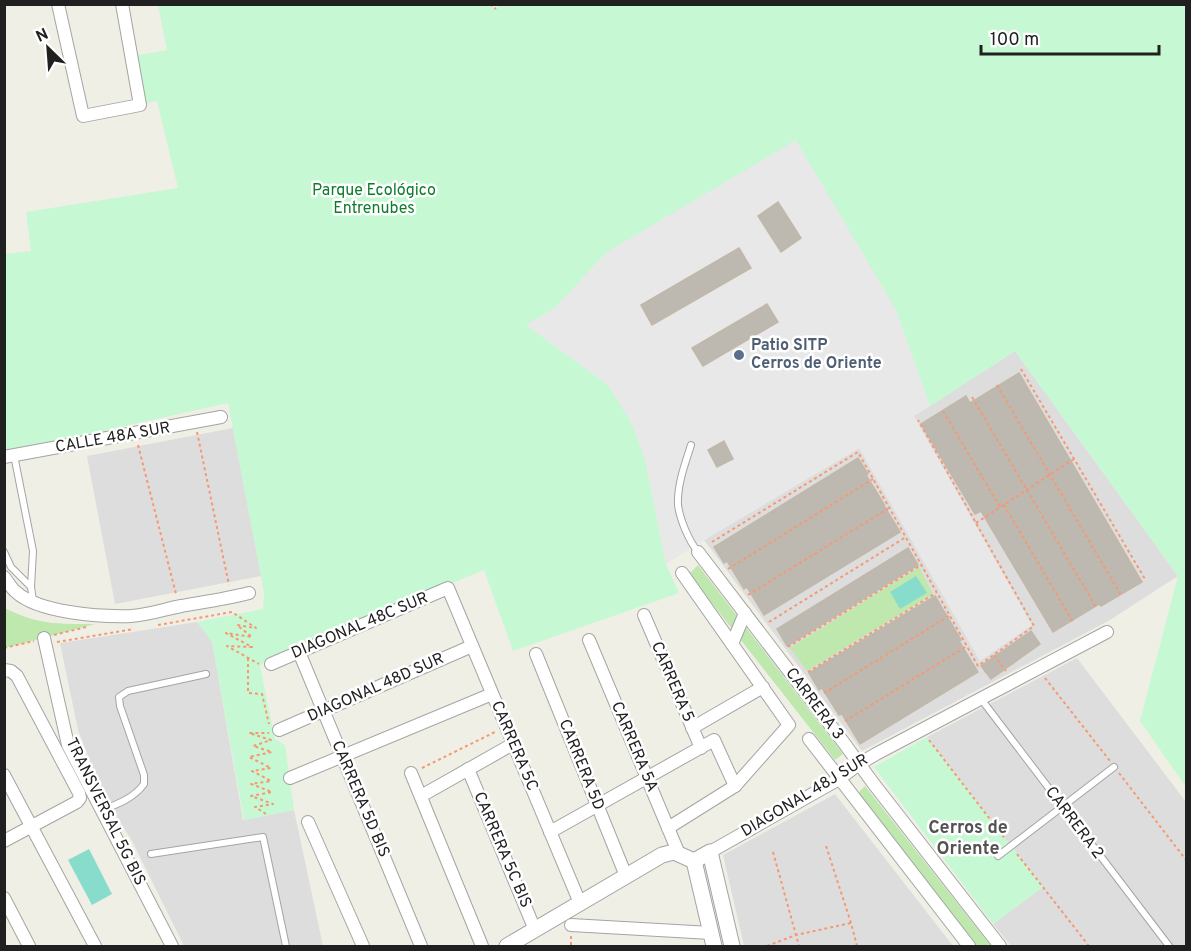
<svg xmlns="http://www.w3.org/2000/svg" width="1191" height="951" font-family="Overpass,sans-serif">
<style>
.residential{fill:#dedddd}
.grass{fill:#bfe8ae}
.park{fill:#c5f8d3}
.pitch{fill:#87dccc}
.parking{fill:#e8e8e8}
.building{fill:#bdb8b0;stroke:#c1b8a9;stroke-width:1.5}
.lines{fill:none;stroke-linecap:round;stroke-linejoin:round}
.service-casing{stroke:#a4a4a4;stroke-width:8}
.minor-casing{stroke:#a4a4a4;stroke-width:14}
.tertiary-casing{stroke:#a4a4a4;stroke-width:17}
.path{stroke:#f59972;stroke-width:2;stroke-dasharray:3 3;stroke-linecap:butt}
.service{stroke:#fff;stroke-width:6}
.minor{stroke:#fff;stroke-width:12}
.tertiary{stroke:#fff;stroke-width:15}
.service-dot{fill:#5c6f8a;stroke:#fff;stroke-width:2}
.labels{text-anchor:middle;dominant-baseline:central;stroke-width:5;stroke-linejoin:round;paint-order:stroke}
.park-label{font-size:16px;fill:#0f7c2d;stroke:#fff}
.service-label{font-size:16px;font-weight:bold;fill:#4e5e75;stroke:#fff;text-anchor:start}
.street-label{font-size:16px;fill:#202020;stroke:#fff}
.neighbourhood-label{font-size:18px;font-weight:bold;fill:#535353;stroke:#fff}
</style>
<rect width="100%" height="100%" fill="#f0efe6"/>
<g class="residential">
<path d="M1015 351 1178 576 1110 620 862 751 704 540 930 406Z"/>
<path d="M233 428 261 576 115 604 87 456Z"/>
<path d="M197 622 212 641 243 820 294 810 323 946H184L132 841 111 807 93 769 78 730 60 643Z"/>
<path d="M1077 658 1186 802V946H1011L993 924 1043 887 927 737Z"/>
<path d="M835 794 953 946H744L723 855Z"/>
</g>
<g class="grass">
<path d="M698 565 843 754 835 760 689 574Z"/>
<path d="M919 567 933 594 807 671 790 648Z"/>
<path d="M5 608C37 625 60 624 95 624L5 648Z"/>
<path d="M865 786 991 946H976L858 793Z"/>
</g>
<g class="park">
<path d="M490 4 496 9 499 4 1186 5V787L1140 721 1178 576 1015 351 930 406 895 308 607 252 554 309 526 325 607 384 630 420 645 458 666 564 679 593 513 651 484 570 270 658 260 666 275 739 285 745 294 810 244 820 212 642 197 622 263 609 264 594 261 576 228 403 5 453 4 254 31 251 26 212 178 188 157 101 143 104 134 56 167 50 158 5Z"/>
<path d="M927 737 1043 887 993 924 874 767Z"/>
</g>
<g class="pitch">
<path d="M916 576 927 593 900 609 890 592Z"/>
<path d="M89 849 112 894 92 905 68 860Z"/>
</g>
<path class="parking" d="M796 140 895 308 930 406 914 416 1032 625 980 661 859 448 704 540 666 564 645 458 630 420 607 384 526 325 554 309 607 252Z"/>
<g class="building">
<path d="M778 202 801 238 781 252 758 216Z"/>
<path d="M739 248 751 268 652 325 641 305Z"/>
<path d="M767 304 778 322 703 366 692 348Z"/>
<path d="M1019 373 1142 582 1101 606 1099 604 1053 632 981 511 975 514 921 424 966 396 970 403Z"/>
<path d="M724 441 733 459 717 467 708 450Z"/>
<path d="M858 458 868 474 866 475 884 504H883L900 532 764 615 747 587 744 589 727 561 724 563 714 547Z"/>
<path d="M908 548 918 565 787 646 777 629Z"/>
<path d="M935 596 961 640 959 641 978 672 860 744 842 714 839 715 822 688 819 690 809 673Z"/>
<path d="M1031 631 1040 644 991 679 981 666Z"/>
</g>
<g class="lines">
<defs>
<g id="service">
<path d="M691 445C685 464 677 485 678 505 680 520 689 541 698 552"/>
<path d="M14 455 33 551 31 587 33 601"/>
<path d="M4 552 11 567 31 587"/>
<path d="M981 699 1169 946"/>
<path d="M102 810C118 804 134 798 144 784V775L120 706 119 697 128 691 206 674"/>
<path d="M151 854 263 837 286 946"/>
<path d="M998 856 1114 767"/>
</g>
<g id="minor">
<path d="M58 4 83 116 140 105 122 4"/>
<path d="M4 457 221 417"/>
<path d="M698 552 844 743 873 783 1000 946"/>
<path d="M4 577C8 582 11 588 16 592 39 613 101 617 131 616 148 615 165 609 181 606 204 602 226 599 249 593"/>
<path d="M644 615 701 748"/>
<path d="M44 638 68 745 172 946"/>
<path d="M589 640 679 854"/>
<path d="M732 644 745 613"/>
<path d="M299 652 421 946"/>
<path d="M536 654 626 876"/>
<path d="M271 664 448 588 580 903"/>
<path d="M4 670 11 671 17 676 79 793 80 798 77 802 4 841"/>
<path d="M692 728 763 687"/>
<path d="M279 730 472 646"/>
<path d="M809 739 969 946"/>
<path d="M468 769 535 930"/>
<path d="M411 773 482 946"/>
<path d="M4 775 95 946"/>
<path d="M290 778 492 694"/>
<path d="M421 796 513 744"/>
<path d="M308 822 363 946"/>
<path d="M668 828 735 786 789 725 682 573"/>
<path d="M550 832 714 740 735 786"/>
<path d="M710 852 839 779 859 764 876 754 1107 632"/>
<path d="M4 898 29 946"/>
<path d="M571 925 711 933"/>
</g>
<g id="tertiary">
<path d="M694 861 710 852 732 946"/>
<path d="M694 861 714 946"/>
<path d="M507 946 662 855 674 852 694 861"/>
</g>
</defs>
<use href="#service" class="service-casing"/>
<use href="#minor" class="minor-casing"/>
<use href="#tertiary" class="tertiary-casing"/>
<g class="path">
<path d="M490 4 496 9"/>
<path d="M1021 369 1145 579"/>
<path d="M997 385 1121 595"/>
<path d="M972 397 1096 607"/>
<path d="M943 411 1000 507"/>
<path d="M197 432 229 585"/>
<path d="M138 445 176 594"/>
<path d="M1004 505 1073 622"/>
<path d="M976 523 1074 459"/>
<path d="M712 542 858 452 978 666 1034 626 918 420"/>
<path d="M728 569 873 479"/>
<path d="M748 595 889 508"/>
<path d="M769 622 906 537"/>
<path d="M158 625 232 612 256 628 237 625 252 637 226 633 252 647 227 646 259 664"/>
<path d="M54 635 86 627"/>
<path d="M57 642 134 629"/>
<path d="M788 647 921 565"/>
<path d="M4 648 34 641"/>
<path d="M994 655 1006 671"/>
<path d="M248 658V693L262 694 269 724"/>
<path d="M808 672 936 593"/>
<path d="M1045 678 1110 761"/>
<path d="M824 693 949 616"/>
<path d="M845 721 967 646"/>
<path d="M929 740 1006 840"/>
<path d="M422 768 495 732"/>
<path d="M1119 773 1186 860"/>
<path d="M266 814 255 807 273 804 251 796 272 792 251 784 271 781 252 771 271 768 249 757 272 752 253 746 271 740 249 733H269"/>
<path d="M826 846 851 923 857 946"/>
<path d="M773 852 799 946"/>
<path d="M1017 854 1089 946"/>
<path d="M571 936V946"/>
<path d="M767 946 796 935 851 923"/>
</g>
<use href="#service" class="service"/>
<use href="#minor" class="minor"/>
<use href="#tertiary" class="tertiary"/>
</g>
<circle class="service-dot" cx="739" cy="355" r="6"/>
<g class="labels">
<g class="park-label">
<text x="374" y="191">Parque Ecológico<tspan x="374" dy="18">Entrenubes</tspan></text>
</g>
<g class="service-label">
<text x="751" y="346">Patio SITP<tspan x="751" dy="18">Cerros de Oriente</tspan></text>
</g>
<g class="street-label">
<text transform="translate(113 438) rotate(-10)">CALLE 48A SUR</text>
<text transform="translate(360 626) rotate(-23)">DIAGONAL 48C SUR</text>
<text transform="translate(672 682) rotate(67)">CARRERA 5</text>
<text transform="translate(376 688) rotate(-24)">DIAGONAL 48D SUR</text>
<text transform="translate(814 704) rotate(53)">CARRERA 3</text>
<text transform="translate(514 746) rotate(67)">CARRERA 5C</text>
<text transform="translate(634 747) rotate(67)">CARRERA 5A</text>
<text transform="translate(581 765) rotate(68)">CARRERA 5D</text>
<text transform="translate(805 796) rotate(-31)">DIAGONAL 48J SUR</text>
<text transform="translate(360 799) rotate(67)">CARRERA 5D BIS</text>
<text transform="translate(105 812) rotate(64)">TRANSVERSAL 5G BIS</text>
<text transform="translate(1074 823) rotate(53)">CARRERA 2</text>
<text transform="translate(502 850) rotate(67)">CARRERA 5C BIS</text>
</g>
<g class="neighbourhood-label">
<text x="968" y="828">Cerros de<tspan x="968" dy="21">Oriente</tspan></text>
</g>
</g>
<rect width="1191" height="951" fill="none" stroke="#202020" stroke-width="12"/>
<g transform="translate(48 48) rotate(335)" stroke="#ffffff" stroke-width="4.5" paint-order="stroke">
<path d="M0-4.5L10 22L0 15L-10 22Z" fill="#202020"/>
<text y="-9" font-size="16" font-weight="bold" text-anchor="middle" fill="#202020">N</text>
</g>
<path d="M981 45v9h178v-9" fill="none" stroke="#202020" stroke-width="3"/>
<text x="990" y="45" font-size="18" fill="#202020" stroke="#ffffff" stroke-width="4.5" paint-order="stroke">100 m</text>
</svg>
